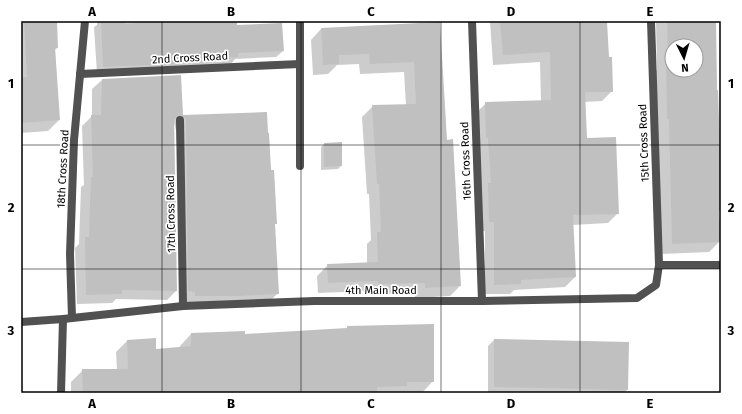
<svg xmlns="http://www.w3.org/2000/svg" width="742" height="414" font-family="'Fira Sans',sans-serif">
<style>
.shadow{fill:#0003;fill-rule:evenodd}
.building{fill:#c0c0c0;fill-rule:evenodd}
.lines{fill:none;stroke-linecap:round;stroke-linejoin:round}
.minor{stroke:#515151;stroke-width:8}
.grid{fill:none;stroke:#000;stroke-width:1;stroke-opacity:0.55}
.labels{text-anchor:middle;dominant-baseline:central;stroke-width:3.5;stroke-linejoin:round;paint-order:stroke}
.street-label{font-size:11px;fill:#000;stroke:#fff}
.neatline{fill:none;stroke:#000;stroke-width:1.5}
.grid-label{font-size:13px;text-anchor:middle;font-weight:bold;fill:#000}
</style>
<rect width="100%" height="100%" fill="#fff"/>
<g class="shadow">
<path d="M21 21H56L57 48 55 50 59 120 48 131 21 133Z"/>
<path d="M97 21H236V26L283 51 276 57 235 59 231 64 97 74 94 27 97 25Z"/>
<path d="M490 21H606L608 58 612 91 602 101 585 102 586 139 618 213 608 223 572 225 575 277 565 287 514 290 510 294H485V231H480L476 113 486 103 541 102 540 62 493 65Z"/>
<path d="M656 21H715L720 211 718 213 720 241 709 252 661 254 655 72 657 70ZM672 46H696V70H672Z"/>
<path d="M439 23 446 141 460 286 450 296 415 298V293L368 294V291L318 293 317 276 328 265 367 264V244L371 240 369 194H367L362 117 373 106 406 105 404 72 360 74 359 64 337 65 328 74 313 75 311 40 321 29Z"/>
<path d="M180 76 182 116 266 113 270 171 276 223 274 225 278 293 268 303 186 306 176 130 174 123 176 291 167 300 116 299 112 303 77 304 75 248 79 244 81 187 84 185 82 126 92 116V89L102 80Z"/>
<path d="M341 143V166L338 169 321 170V147L324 144Z"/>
<path d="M191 334 244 335 433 381 422 393H71V382L83 370H117L116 352 127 341 155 350 180 348V346Z"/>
<path d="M494 340 627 390 624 393H488V346Z"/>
</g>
<g class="building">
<path d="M24 21H57L58 48H55L60 120 21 123V77H27Z"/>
<path d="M101 21H125V24L166 21H237V25L282 23 284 51 238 53V57L180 60V64L103 67Z"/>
<path d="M500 21H607L609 57H612L613 92H585L587 138 616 137 619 214 573 215 576 277 521 280V284L494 285V222H489L488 183H491L488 138H486L485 102 551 100 550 52 503 55Z"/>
<path d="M667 21H716L717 90H718L720 149 721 211H719L721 242 672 244 669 119H667L666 60H668ZM672 46H696V70H672Z"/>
<path d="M440 22 447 140 453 139 461 286 425 288V283L378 284V281L328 283 327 264 378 262 377 232H381L379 184H377L372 105 416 104 414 62 370 64 369 54 339 55V64L323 65 321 28Z"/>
<path d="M181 75 183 115 267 112 268 133H269L271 170H274L277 224H275L279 294 238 296H195V292L188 291 186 120 184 117 180 115 177 116 174 120 177 291 122 290V294L86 295 85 237H89L91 177H93L91 115H101L102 79Z"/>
<path d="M342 142V166L324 167V143Z"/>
<path d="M434 324V382H407V386L377 387V393H83L82 369H128L127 340 156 338V349L191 346V333L245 331V334L347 328V326Z"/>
<path d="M494 339 629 342 628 390 494 387Z"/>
</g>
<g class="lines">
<g class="minor">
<path d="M300 21V166"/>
<path d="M472 21 482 301"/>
<path d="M80 74 300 64"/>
<path d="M180 120 183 306"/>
<path d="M659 265H721"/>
<path d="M72 318 70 254 74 140 85 21"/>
<path d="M21 322 63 319 183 306 314 301H482L637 298 656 285 659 265 651 21"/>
<path d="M61 393 63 319"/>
</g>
</g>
<path class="grid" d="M162 21V393M301 21V393M441 21V393M580 21V393M21 145H721M21 269H721"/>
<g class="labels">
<g class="street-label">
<text transform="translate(190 58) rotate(-3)">2nd Cross Road</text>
<text transform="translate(644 143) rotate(-92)">15th Cross Road</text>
<text transform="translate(466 161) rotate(-92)">16th Cross Road</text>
<text transform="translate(63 169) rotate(-87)">18th Cross Road</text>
<text transform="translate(171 214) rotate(-91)">17th Cross Road</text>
<text x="381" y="290">4th Main Road</text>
</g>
</g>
<rect width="742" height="414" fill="none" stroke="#ffffff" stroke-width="44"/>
<g transform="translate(684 58) rotate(175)"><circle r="19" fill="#ffffff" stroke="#999999"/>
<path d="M0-3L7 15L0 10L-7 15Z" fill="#000000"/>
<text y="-6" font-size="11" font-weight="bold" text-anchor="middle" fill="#000000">N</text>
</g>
<rect x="22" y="22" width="698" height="370" class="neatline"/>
<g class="grid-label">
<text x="92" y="16">A</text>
<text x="231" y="16">B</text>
<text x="371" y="16">C</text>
<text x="511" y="16">D</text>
<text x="650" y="16">E</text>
<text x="11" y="88">1</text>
<text x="731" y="88">1</text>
<text x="11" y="212">2</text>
<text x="731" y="212">2</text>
<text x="11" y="335">3</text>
<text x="731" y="335">3</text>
<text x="92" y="408">A</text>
<text x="231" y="408">B</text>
<text x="371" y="408">C</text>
<text x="511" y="408">D</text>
<text x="650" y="408">E</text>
</g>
</svg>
